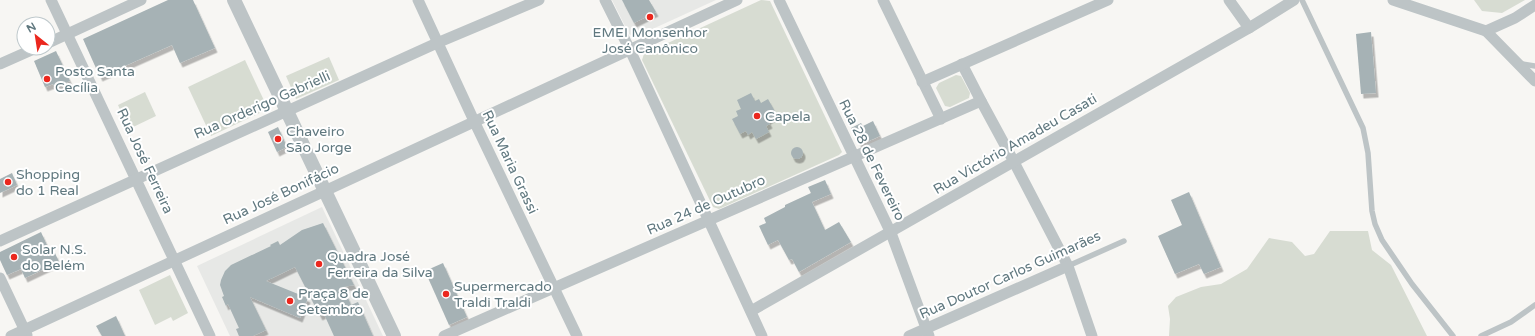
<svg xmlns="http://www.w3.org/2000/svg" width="1535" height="336" font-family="'Varela Round',sans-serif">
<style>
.built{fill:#e7e8e6}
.green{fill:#d7dcd2}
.building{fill:#a6b2b5;filter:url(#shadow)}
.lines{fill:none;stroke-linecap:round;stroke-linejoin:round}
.service{stroke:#bdc4c6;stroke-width:5.5}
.minor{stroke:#bdc4c6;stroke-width:11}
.tertiary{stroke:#bdc4c6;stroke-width:14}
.poi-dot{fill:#eb271e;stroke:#fff;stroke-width:1.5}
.labels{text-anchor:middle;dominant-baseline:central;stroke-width:4;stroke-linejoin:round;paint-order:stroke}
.poi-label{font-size:14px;fill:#60787f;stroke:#fff;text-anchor:start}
.street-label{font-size:14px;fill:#60787f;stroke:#fff}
</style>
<defs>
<filter id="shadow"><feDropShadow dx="2.5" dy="4.5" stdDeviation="0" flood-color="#0004"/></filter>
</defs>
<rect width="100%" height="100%" fill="#f7f6f3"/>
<g class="built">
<path d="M612 0H716L635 37 629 34Z"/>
<path d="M322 207 383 336H230L197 266Z"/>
</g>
<g class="green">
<path d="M761 0 770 1 842 152 839 155 719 209 713 207 642 60 644 54Z"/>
<path d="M1474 0H1525L1502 13 1482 11Z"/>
<path d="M329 57 339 80 296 99 286 76Z"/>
<path d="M245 60 268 109 211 136 188 87Z"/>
<path d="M956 75 961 76 970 93 969 98 950 107 945 106 936 88 939 83Z"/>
<path d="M145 92 156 116 129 129 118 105Z"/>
<path d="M1330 231H1368L1372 250 1391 265 1427 336H1169L1170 319 1168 306 1176 297 1201 287 1221 284 1247 269 1269 238 1292 242 1305 256 1314 254Z"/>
<path d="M170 275 188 313 173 321 171 317 155 325 139 290Z"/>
</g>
<g class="building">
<path d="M168 0H193L215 48 180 63 172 45 100 77 83 39Z"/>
<path d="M622 0H649L656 12 634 23Z"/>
<path d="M1371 32 1376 93 1361 94 1356 34Z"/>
<path d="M56 51 70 81 55 87 53 84 45 87 34 61Z"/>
<path d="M751 93 755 101 759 99 761 103 768 99 777 115 768 120 770 124 766 126 769 132 756 139 752 132 748 135 746 131 740 134 732 119 738 116 736 111 741 109 737 100Z"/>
<path d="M873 121 880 136 860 145 851 128 861 123 863 126Z"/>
<path d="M278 127 287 147 277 152 268 132Z"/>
<circle cx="797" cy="153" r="6"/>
<path d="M12 173 17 185 0 193V179Z"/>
<path d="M825 180 831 194 812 202 825 230 839 222 851 242 799 272 792 259 789 260 778 240 768 245 759 226 766 223 764 218 785 207V205L811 193 808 187Z"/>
<path d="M1189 192 1221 267 1204 274 1199 264 1175 274 1158 236 1182 225 1171 200Z"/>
<path d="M323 223 354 285 343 287 351 305 358 302 373 336H334L324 314 320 316 295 267 266 281 308 298 300 318 250 297 266 330 253 336H239L236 329 239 328 228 304 226 306 222 297 224 296 220 285 221 280 225 271 231 265 271 246 270 245 278 241 280 245 302 230Z"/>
<path d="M41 232 51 254 55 253 59 262 25 278 21 269 7 275 0 260V252Z"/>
<path d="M443 263 467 317 449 325 425 271Z"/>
<path d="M116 316 125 336H102L96 326Z"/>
</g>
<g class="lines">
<g class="service">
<path d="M1302 0 1363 128 1368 153 1372 211 1375 224 1382 240 1412 284 1453 336"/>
<path d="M1522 64 1535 66"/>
<path d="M1068 266 1124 241"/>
<path d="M1481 336 1511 322 1535 305"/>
</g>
<g class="minor">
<path d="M51 0 210 336"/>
<path d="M418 0 475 123 577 336"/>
<path d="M605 0 630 50 762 336"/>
<path d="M779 0 891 233 929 336"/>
<path d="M883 0 941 119"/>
<path d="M1229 0 1249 28"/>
<path d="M1393 0 1486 31 1535 81"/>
<path d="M1486 31 1515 18 1535 5"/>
<path d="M48 43 141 0"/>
<path d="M0 64 36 48"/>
<path d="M962 64 981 101 1014 162 1068 266 1092 336"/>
<path d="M922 82 1108 0"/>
<path d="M0 241 437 43 539 0"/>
<path d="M0 278 27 335"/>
<path d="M751 311 1249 28 1294 0"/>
<path d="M11 336C253 224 495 113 737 0"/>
<path d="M444 336 981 101"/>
<path d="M909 336 1068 266"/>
</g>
<path class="tertiary" d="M234 0 394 336"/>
</g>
<g class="poi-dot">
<circle cx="650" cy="17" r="4"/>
<circle cx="47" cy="79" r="4"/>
<circle cx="757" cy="116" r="4"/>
<circle cx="278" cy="139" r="4"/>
<circle cx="8" cy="182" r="4"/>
<circle cx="14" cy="257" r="4"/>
<circle cx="319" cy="264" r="4"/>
<circle cx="446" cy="294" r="4"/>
<circle cx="290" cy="301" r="4"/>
</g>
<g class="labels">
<g class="poi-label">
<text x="650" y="32" text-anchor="middle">EMEI Monsenhor<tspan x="650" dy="16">José Canônico</tspan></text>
<text x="55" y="71">Posto Santa<tspan x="55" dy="16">Cecília</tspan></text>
<text x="765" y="116">Capela</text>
<text x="286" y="131">Chaveiro<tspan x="286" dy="16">São Jorge</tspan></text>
<text x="16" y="174">Shopping<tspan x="16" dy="16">do 1 Real</tspan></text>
<text x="22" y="249">Solar N.S.<tspan x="22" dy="16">do Belém</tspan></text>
<text x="327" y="256">Quadra José<tspan x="327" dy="16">Ferreira da Silva</tspan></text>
<text x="454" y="286">Supermercado<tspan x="454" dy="16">Traldi Traldi</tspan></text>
<text x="298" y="293">Praça 8 de<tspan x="298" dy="16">Setembro</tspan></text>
</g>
<g class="street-label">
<text transform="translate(262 105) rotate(-24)">Rua Orderigo Gabrielli</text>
<text transform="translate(1015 144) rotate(-30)">Rua Victório Amadeu Casati</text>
<text transform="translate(872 160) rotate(64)">Rua 28 de Fevereiro</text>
<text transform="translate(145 161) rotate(65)">Rua José Ferreira</text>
<text transform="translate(510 162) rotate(65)">Rua Maria Grassi</text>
<text transform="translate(281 194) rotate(-25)">Rua José Bonifácio</text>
<text transform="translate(706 205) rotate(-24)">Rua 24 de Outubro</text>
<text transform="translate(1010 275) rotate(-24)">Rua Doutor Carlos Guimarães</text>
</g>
</g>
<g transform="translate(36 36) rotate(330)"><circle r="19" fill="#ffffff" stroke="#bfc9cc"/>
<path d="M0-3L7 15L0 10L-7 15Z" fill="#eb271e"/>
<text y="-6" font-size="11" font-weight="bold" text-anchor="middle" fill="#60787f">N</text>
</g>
</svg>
